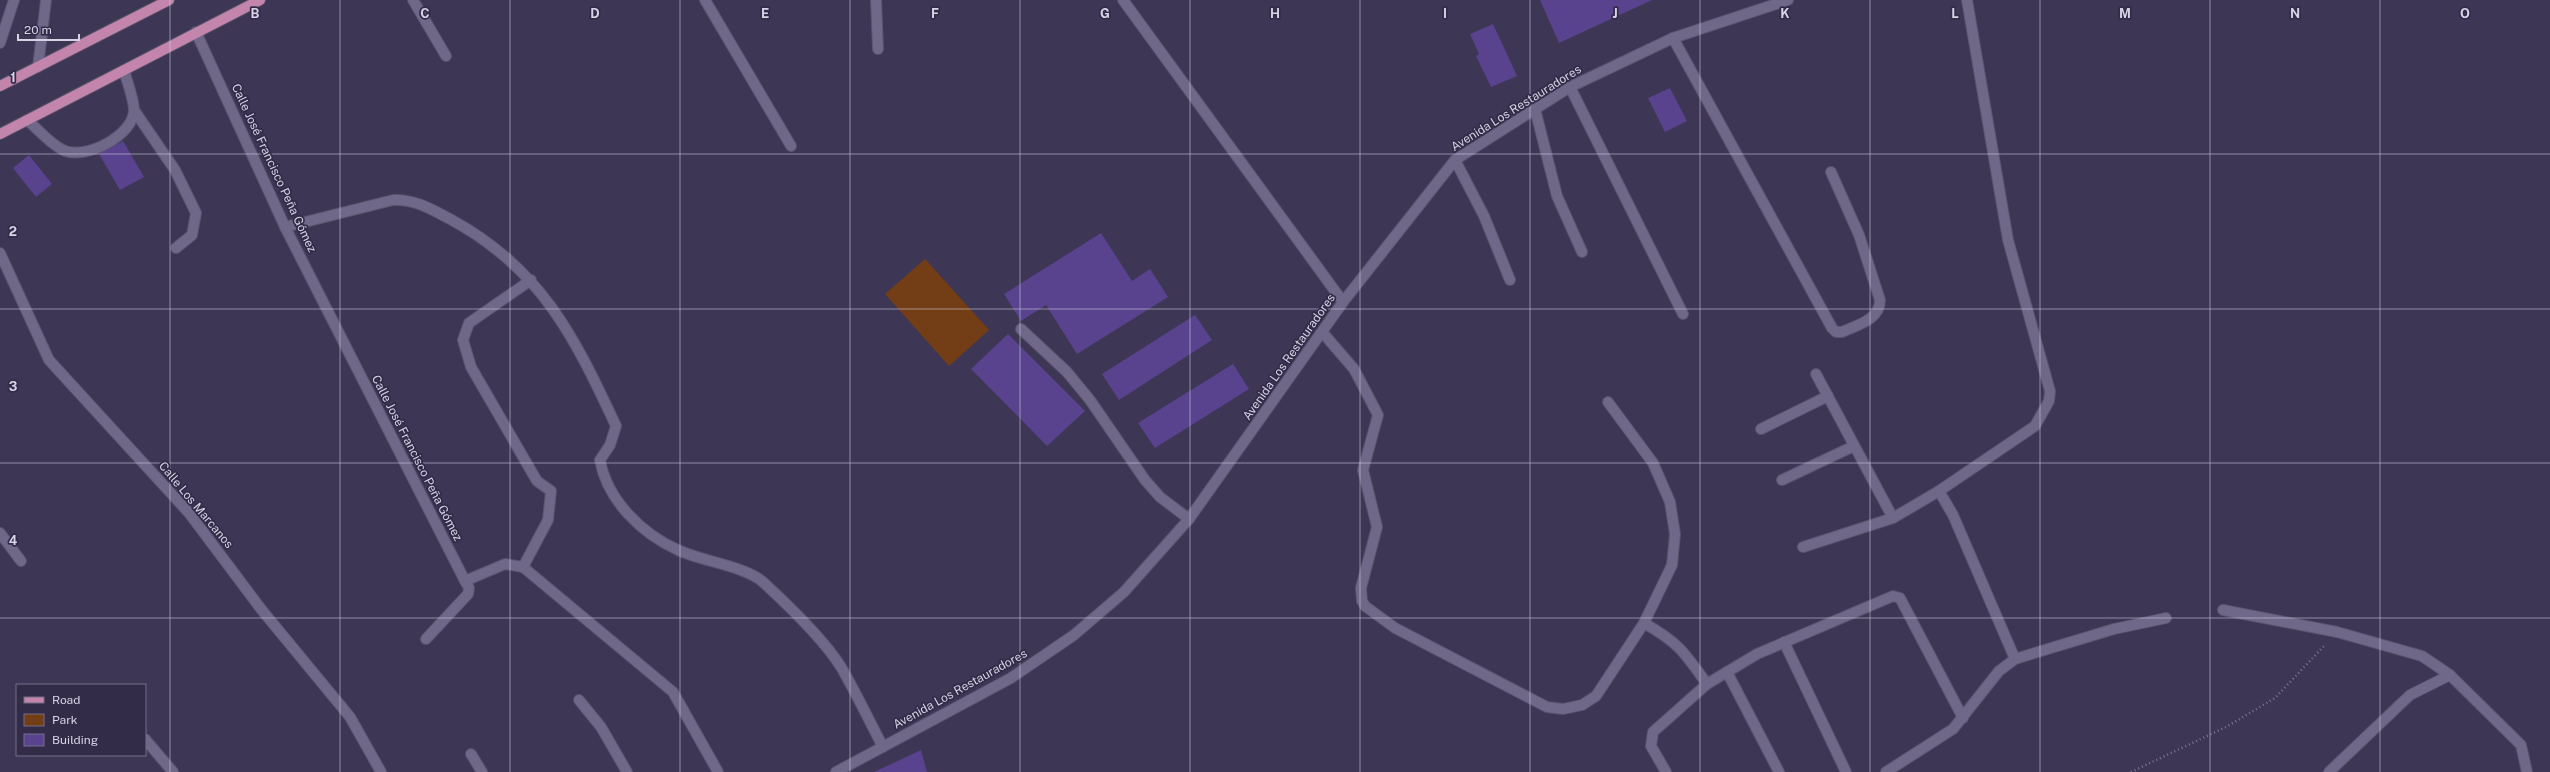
<svg xmlns="http://www.w3.org/2000/svg" width="2550" height="772" font-family="'Public Sans',sans-serif">
<style>
.green{fill:#733e15}
.building{fill:#59438f}
.lines{fill:none;stroke-linecap:round;stroke-linejoin:round}
.service-casing{stroke:#59546d;stroke-width:12}
.minor-casing{stroke:#59546d;stroke-width:12}
.tertiary-casing{stroke:#59546d;stroke-width:12}
.primary-casing{stroke:#59546d;stroke-width:12}
.path{stroke:#7d7791;stroke-width:2.5;stroke-dasharray:1 3;stroke-linecap:butt}
.service{stroke:#6f6889;stroke-width:10}
.minor{stroke:#6f6889;stroke-width:10}
.tertiary{stroke:#6f6889;stroke-width:10}
.primary{stroke:#c385ab;stroke-width:10}
.grid{fill:none;stroke:#d6d3e6;stroke-width:1;stroke-opacity:0.55}
.labels{text-anchor:middle;dominant-baseline:central;stroke-width:3.5;stroke-linejoin:round;paint-order:stroke}
.street-label{font-size:12px;fill:#d6d3e6;stroke:#332c49}
.grid-label{font-size:13px;text-anchor:middle;font-weight:bold;fill:#d6d3e6;stroke:#332c49;stroke-width:3.5;stroke-linejoin:round;paint-order:stroke}
</style>
<rect width="100%" height="100%" fill="#3d3654"/>
<path class="green" d="M925 259 989 330 949 366 885 294Z"/>
<g class="building">
<path d="M1540 0H1652L1559 43Z"/>
<path d="M1493 24 1517 76 1491 87 1476 56 1479 54 1470 34Z"/>
<path d="M1670 88 1687 121 1665 132 1648 98Z"/>
<path d="M123 141 144 177 120 190 99 154Z"/>
<path d="M29 155 52 184 36 197 13 168Z"/>
<path d="M1101 233 1132 281 1150 269 1168 297 1077 354 1046 305 1021 321 1004 294Z"/>
<path d="M1195 315 1212 340 1119 400 1102 374Z"/>
<path d="M1008 334 1085 411 1047 446 971 369Z"/>
<path d="M1233 364 1249 389 1155 448 1138 423Z"/>
<path d="M921 750 927 772H874Z"/>
</g>
<g class="lines">
<defs>
<g id="service">
<path d="M413 0 446 56"/>
<path d="M705 0 791 146"/>
<path d="M876 0 878 49"/>
<path d="M134 110 175 170 196 213 192 235 176 248"/>
<path d="M27 120C38 129 50 144 63 150 85 161 135 135 134 109 133 96 127 82 124 70"/>
<path d="M1021 329 1067 372 1090 400 1145 480 1160 497 1189 519"/>
<path d="M0 533 21 561"/>
</g>
<g id="minor">
<path d="M1123 0 1343 302"/>
<path d="M196 32 285 227 465 581 505 564 523 567 673 692 718 772"/>
<path d="M1673 38 1832 328 1836 332H1842C1857 325 1880 320 1880 300L1859 235 1831 172"/>
<path d="M0 43 14 0"/>
<path d="M38 67 46 0"/>
<path d="M1570 87 1683 314"/>
<path d="M1535 109 1557 196 1582 252"/>
<path d="M1455 160 1484 216 1510 280"/>
<path d="M285 227 393 200C415 199 431 209 450 219 541 268 574 336 616 426L610 445 600 460C607 500 642 534 678 550 701 561 745 566 763 582 788 605 823 638 841 667 856 693 869 720 883 747"/>
<path d="M0 253 49 360 189 513 261 609 350 717 381 772"/>
<path d="M1323 333 1354 369 1378 415 1363 470 1377 527 1361 588 1362 601 1365 606 1395 628 1547 707 1563 709 1582 705 1596 696 1644 623 1672 565 1675 534 1670 502 1653 463 1608 402"/>
<path d="M1816 374 1893 518"/>
<path d="M1761 429 1828 396"/>
<path d="M1782 480 1854 446"/>
<path d="M1939 491 1953 515 2015 659"/>
<path d="M1803 547 1893 518 1939 491 2035 426 2049 401 2050 391 2008 240 1967 0"/>
<path d="M523 567 548 520 551 491 537 481 471 367 463 340 469 323 531 280"/>
<path d="M2223 610 2337 632 2422 656 2450 675 2521 745 2527 772"/>
<path d="M1644 623C1679 643 1684 652 1707 684"/>
<path d="M426 639 468 594 469 588 465 581"/>
<path d="M1784 642 1846 772"/>
<path d="M1727 672 1779 772"/>
<path d="M579 700 601 727 627 772"/>
<path d="M145 739 173 772"/>
<path d="M471 754 482 772"/>
<path d="M1666 772 1651 746 1653 732 1707 684 1757 654 1893 596 1900 598 1963 718"/>
<path d="M1886 772 1953 729 1999 671 2015 659 2114 629 2166 618"/>
<path d="M2329 772 2410 695 2450 675"/>
</g>
<path id="tertiary" d="M836 772 1011 678 1074 635 1124 592 1189 519 1343 302 1455 160 1570 87 1673 38 1788 0"/>
<g id="primary">
<path d="M0 86 169 0"/>
<path d="M0 134 260 0"/>
</g>
</defs>
<use href="#service" class="service-casing"/>
<use href="#minor" class="minor-casing"/>
<use href="#tertiary" class="tertiary-casing"/>
<use href="#primary" class="primary-casing"/>
<path class="path" d="M2131 772 2228 726 2275 698 2325 645"/>
<use href="#service" class="service"/>
<use href="#minor" class="minor"/>
<use href="#tertiary" class="tertiary"/>
<use href="#primary" class="primary"/>
</g>
<path class="grid" d="M170 0V772M340 0V772M510 0V772M680 0V772M850 0V772M1020 0V772M1190 0V772M1360 0V772M1530 0V772M1700 0V772M1870 0V772M2040 0V772M2210 0V772M2380 0V772M0 154H2550M0 309H2550M0 463H2550M0 618H2550"/>
<g class="labels">
<g class="street-label">
<text transform="translate(1516 108) rotate(-32)">Avenida Los Restauradores</text>
<text transform="translate(274 168) rotate(65)">Calle José Francisco Peña Gómez</text>
<text transform="translate(1289 357) rotate(-55)">Avenida Los Restauradores</text>
<text transform="translate(417 458) rotate(63)">Calle José Francisco Peña Gómez</text>
<text transform="translate(196 505) rotate(50)">Calle Los Marcanos</text>
<text transform="translate(960 689) rotate(-29)">Avenida Los Restauradores</text>
</g>
</g>
<g class="grid-label">
<text x="255" y="18">B</text>
<text x="425" y="18">C</text>
<text x="595" y="18">D</text>
<text x="765" y="18">E</text>
<text x="935" y="18">F</text>
<text x="1105" y="18">G</text>
<text x="1275" y="18">H</text>
<text x="1445" y="18">I</text>
<text x="1615" y="18">J</text>
<text x="1785" y="18">K</text>
<text x="1955" y="18">L</text>
<text x="2125" y="18">M</text>
<text x="2295" y="18">N</text>
<text x="2465" y="18">O</text>
<text x="13" y="82">1</text>
<text x="13" y="236">2</text>
<text x="13" y="391">3</text>
<text x="13" y="545">4</text>
</g>
<rect x="16" y="684" width="130" height="72" fill="#332c49" stroke="#746f88"/>
<rect x="24" y="697" width="20" height="6" fill="#c385ab" stroke="#746f88"/>
<text x="52" y="704" font-size="12" fill="#d6d3e6">Road</text>
<rect x="24" y="714" width="20" height="12" fill="#733e15" stroke="#746f88"/>
<text x="52" y="724" font-size="12" fill="#d6d3e6">Park</text>
<rect x="24" y="734" width="20" height="12" fill="#59438f" stroke="#746f88"/>
<text x="52" y="744" font-size="12" fill="#d6d3e6">Building</text>
<path d="M18 34v6h61v-6" fill="none" stroke="#d6d3e6" stroke-width="2"/>
<text x="24" y="34" font-size="12" fill="#d6d3e6" stroke="#332c49" stroke-width="3" paint-order="stroke">20 m</text>
</svg>
